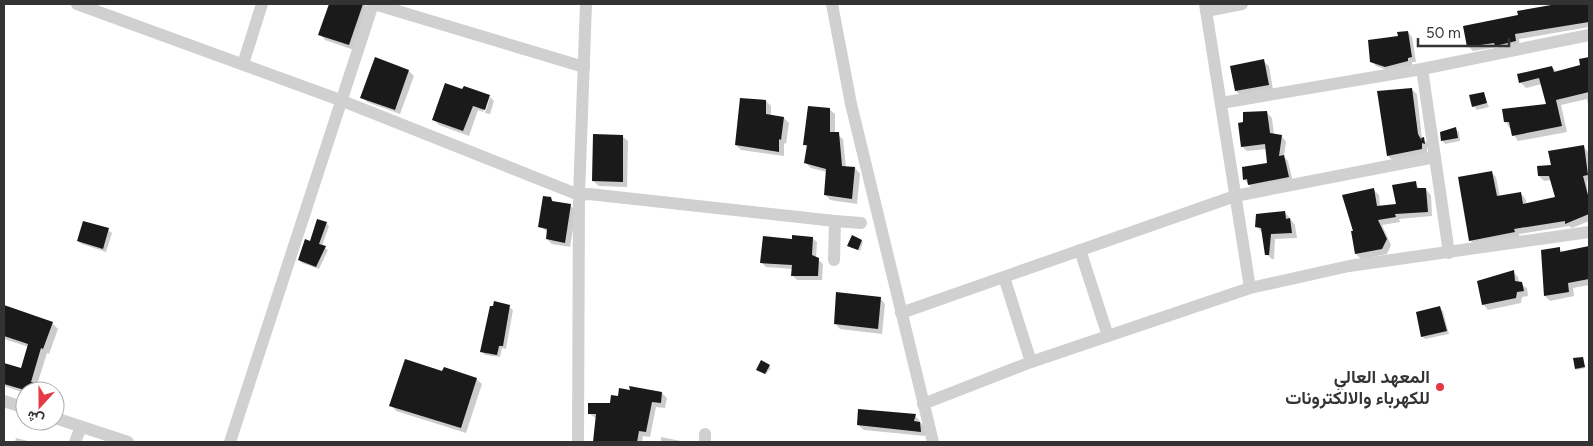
<svg xmlns="http://www.w3.org/2000/svg" width="1593" height="446" font-family="Figtree,Vazirmatn,sans-serif">
<style>
.shadow{fill:#0003}
.building{fill:#1a1a1a}
.lines{fill:none;stroke-linecap:round;stroke-linejoin:round}
.street{stroke:#d0d0d0;stroke-width:12}
.poi-dot{fill:#e63946;stroke:#fff;stroke-width:2}
.labels{text-anchor:middle;dominant-baseline:central;stroke-width:5;stroke-linejoin:round;paint-order:stroke}
.poi-label{font-size:18px;font-weight:bold;fill:#333;stroke:#fff;text-anchor:end}
</style>
<rect width="100%" height="100%" fill="#fff"/>
<g class="shadow">
<path d="M330 4H363L368 8 354 50 325 40 320 34Z"/>
<path d="M1563 4H1589V27L1519 39 1520 46 1500 50 1498 47 1473 51 1468 46 1520 16Z"/>
<path d="M1408 32 1412 37 1416 62H1412V66L1390 71 1376 66 1372 61 1399 37Z"/>
<path d="M1589 58V109L1587 99 1561 105 1567 132 1518 141 1505 121 1547 105 1542 84 1526 88 1520 82 1552 67 1557 72 1581 66 1580 60Z"/>
<path d="M376 59 409 71 414 76 400 114 367 102 362 97Z"/>
<path d="M1263 61 1269 66 1273 90 1241 96 1236 91Z"/>
<path d="M1411 89 1417 94 1422 139 1429 144V148H1427V154L1394 161 1388 156Z"/>
<path d="M1483 93 1489 107 1477 110 1474 106Z"/>
<path d="M489 96 483 112 478 110 469 136 439 125 434 120Z"/>
<path d="M490 97 494 101 490 114 485 113Z"/>
<path d="M766 101 771 106V116L784 118 789 123 786 144 784 143V156L741 150 736 145Z"/>
<path d="M829 109 835 114V133L843 139 846 168H855L860 174 857 204 830 200 825 194 827 172 811 168 805 162 808 148 804 145Z"/>
<path d="M1267 113 1272 118 1274 135 1281 136 1286 141 1284 157 1288 161 1293 182 1254 190 1244 179 1268 164 1267 149 1247 151 1242 146Z"/>
<path d="M1455 129 1459 132 1460 141 1445 144 1442 140Z"/>
<path d="M622 136 628 141 627 187 599 186 593 181Z"/>
<path d="M1583 146 1588 152 1589 158V180L1587 181 1589 221 1572 228 1569 226 1519 234V237L1475 245 1470 240 1491 172 1496 177 1500 197 1520 193 1525 198 1527 204 1557 198 1552 180 1544 181 1539 176Z"/>
<path d="M1415 183 1420 189H1425L1431 195 1432 216 1399 219 1400 222 1382 225 1391 245 1387 254 1361 259 1356 254 1352 232 1374 190 1379 195 1380 207 1397 205Z"/>
<path d="M551 199 555 203 570 205 576 211 570 247 552 244 547 239 548 232 539 226Z"/>
<path d="M1285 212 1295 225 1297 238 1275 239 1274 259H1272L1266 254 1262 232 1257 227Z"/>
<path d="M326 223 329 226 322 246 328 250 319 269 302 263 299 260Z"/>
<path d="M108 230 112 233 106 252 82 244 78 241Z"/>
<path d="M852 237 863 242 860 251 850 247Z"/>
<path d="M812 238 817 242 816 258 823 264 822 280H797L793 276V269L766 267 761 262 793 240Z"/>
<path d="M1589 248V285L1573 288 1574 296 1550 301 1545 296 1560 249 1563 252Z"/>
<path d="M1513 272 1518 277 1519 283 1527 288 1528 296 1522 297 1521 303 1488 310 1483 304Z"/>
<path d="M880 298 885 304 882 334 840 329 835 323Z"/>
<path d="M4 306 52 323 58 329 49 354 47 353 37 385 44 391H25V393L4 386V364L22 369 29 347 4 339Z"/>
<path d="M509 307 513 310 506 349 502 348 500 357 485 355 482 352Z"/>
<path d="M1439 308 1443 311 1449 334 1425 339 1422 336Z"/>
<path d="M1583 358 1585 368 1577 370 1576 368Z"/>
<path d="M761 362 771 368 766 374 759 371Z"/>
<path d="M443 372 476 379 482 384 466 433 396 411 391 405Z"/>
<path d="M662 393 667 398 665 408 656 407 650 437 643 436 642 442H594L597 419 590 414 611 404 619 397Z"/>
<path d="M915 415 925 428V436L864 430 858 425Z"/>
<path d="M661 437 686 442H661Z"/>
<path d="M16 438 32 442H15Z"/>
</g>
<g class="building">
<path d="M329 4H363L349 45 318 35Z"/>
<path d="M1557 4H1589V22L1515 34 1516 41 1495 46 1494 43 1467 47 1463 26 1518 15 1517 11Z"/>
<path d="M1408 31 1412 57 1408 58V61L1385 67 1370 62 1368 40 1398 36 1397 32Z"/>
<path d="M375 57 409 70 395 110 360 98Z"/>
<path d="M1589 57V92L1556 100 1562 126 1512 136 1509 122H1504L1502 109 1546 104 1539 78 1519 83 1517 74 1552 66 1554 72 1580 65 1579 59Z"/>
<path d="M1264 59 1269 85 1235 91 1230 66Z"/>
<path d="M445 83 462 89 464 86 490 95 485 110 473 106 463 131 432 120Z"/>
<path d="M1412 88 1418 134 1422 141 1421 138 1424 137 1425 144 1422 143V149L1387 156 1377 91Z"/>
<path d="M1484 92 1487 103 1472 107 1469 95Z"/>
<path d="M740 98 766 100V114L784 117 781 140 779 139V152L735 145Z"/>
<path d="M808 106 830 108V132H839L842 166 855 167 852 199 824 195 826 169 804 163 807 145H803Z"/>
<path d="M1267 111 1270 133 1282 135 1279 156 1284 155 1289 177 1248 185 1247 179 1243 180 1242 167 1267 163 1265 144 1241 147 1238 123 1243 122V112Z"/>
<path d="M1456 127 1458 138 1441 141 1440 132Z"/>
<path d="M593 134 623 135V182L592 181Z"/>
<path d="M1584 145 1588 175 1583 176 1589 199V214L1565 224V221L1514 229 1515 232 1469 241 1458 177 1492 171 1497 196 1521 192 1523 204 1555 197 1549 176H1538L1537 166 1551 165 1548 151Z"/>
<path d="M1416 181 1417 188H1426L1428 212 1395 214 1396 217 1378 220 1387 239 1382 249 1355 254 1351 231H1353L1342 195 1374 188 1377 206 1396 204 1392 185Z"/>
<path d="M543 196 551 197 552 201 571 204 565 243 546 239 547 229 538 227Z"/>
<path d="M1285 211 1286 219 1290 218 1292 233 1271 234 1269 255H1265L1261 228 1255 227 1256 214Z"/>
<path d="M317 219 327 222 319 244 326 246 316 267 298 260 305 239 310 241Z"/>
<path d="M83 221 109 228 103 249 77 241Z"/>
<path d="M792 235 813 237 812 255 819 258 818 276H791L792 265 760 263 763 236 792 239Z"/>
<path d="M852 235 862 240 858 250 847 246Z"/>
<path d="M1589 246V279L1568 283 1569 292 1544 296 1541 250 1560 247V252Z"/>
<path d="M1514 270 1515 281 1522 282 1524 291 1517 292 1516 298 1482 305 1477 281Z"/>
<path d="M836 292 881 297 878 329 834 324Z"/>
<path d="M494 301 510 305 503 346H499L497 355 480 352 490 306H493Z"/>
<path d="M4 305 53 322 43 349 41 348 31 382 52 389V391H28L4 384V363L21 368 28 344 4 336Z"/>
<path d="M1440 306 1447 331 1421 337 1416 312Z"/>
<path d="M1583 357 1585 367 1575 369 1573 358Z"/>
<path d="M405 359 442 371 444 367 477 378 461 428 389 406Z"/>
<path d="M761 360 770 365 765 374 756 370Z"/>
<path d="M629 386 662 392 661 403 652 402 646 432 639 431 637 442H593L596 414H588V403H610L611 395 618 396 619 388 630 390Z"/>
<path d="M858 409 916 414 914 421 920 422 921 432 857 425Z"/>
</g>
<g class="lines">
<g class="street">
<path d="M77 4 340 100 579 195 589 194 835 221 834 260"/>
<path d="M374 4 584 67"/>
<path d="M832 4 851 104 933 442"/>
<path d="M1205 4 1250 288"/>
<path d="M1206 11 1242 4"/>
<path d="M243 64 262 4"/>
<path d="M1422 69 1449 253"/>
<path d="M1221 103 1422 69 1589 35"/>
<path d="M835 221 861 223"/>
<path d="M1080 250 1108 336"/>
<path d="M1004 277 1031 362"/>
<path d="M901 313 1235 196 1435 157"/>
<path d="M4 401 25 408"/>
<path d="M923 404 1031 362 1250 288 1349 266 1589 232"/>
<path d="M55 418 128 442"/>
<path d="M75 442 81 427"/>
<path d="M230 442 373 4"/>
<path d="M578 442 579 195 586 4"/>
<path d="M705 442V434"/>
</g>
</g>
<circle class="poi-dot" cx="1440" cy="387" r="5"/>
<g class="labels">
<g class="poi-label">
<text x="1430" y="377">المعهد العالي<tspan x="1430" dy="21">للكهرباء والالكترونات</tspan></text>
</g>
</g>
<rect width="1593" height="446" fill="none" stroke="#333333" stroke-width="10"/>
<g transform="translate(40 406) rotate(201)"><circle r="24" fill="#ffffff" stroke="#adadad"/>
<path d="M0-4L9 19L0 12L-9 19Z" fill="#e63946"/>
<text y="-8" font-size="14" font-weight="bold" text-anchor="middle" fill="#333333">ش</text>
</g>
<path d="M1418 38v8h91v-8" fill="none" stroke="#333333" stroke-width="2.5"/>
<text x="1426" y="38" font-size="15" fill="#333333" stroke="#ffffff" stroke-width="4" paint-order="stroke">50 m</text>
</svg>
